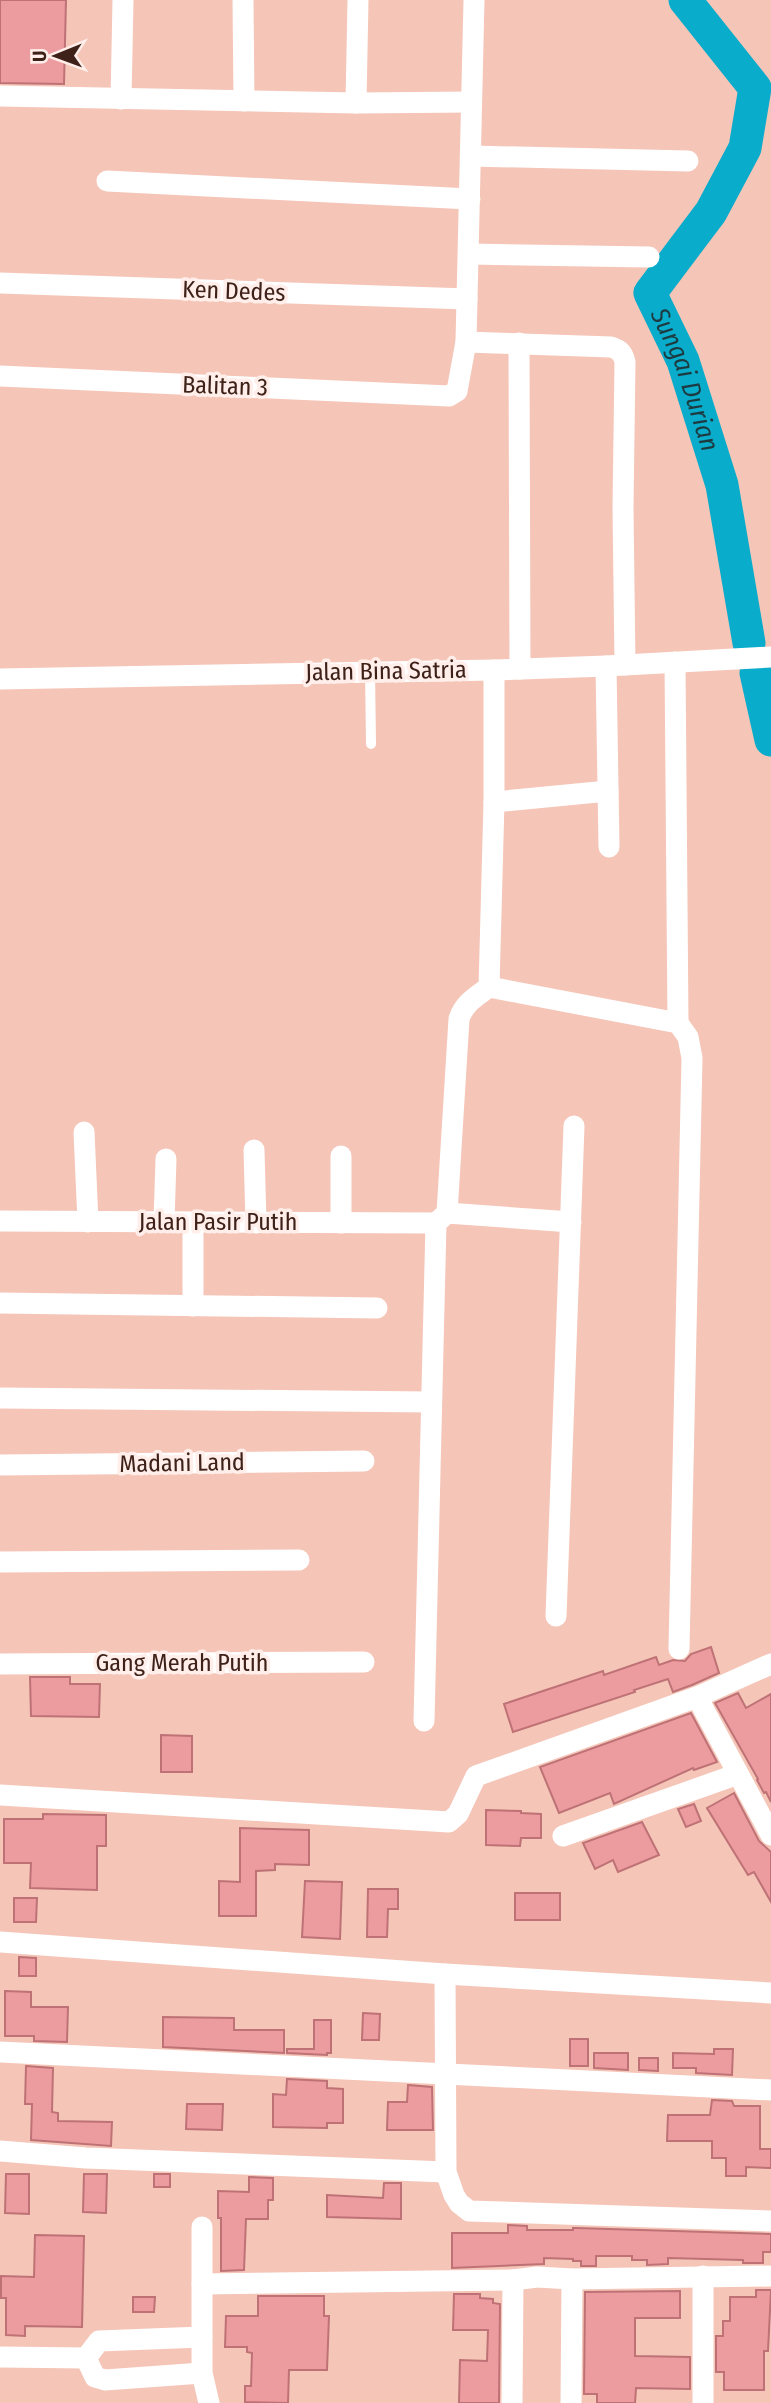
<svg xmlns="http://www.w3.org/2000/svg" width="771" height="2403" font-family="'Fira Sans Condensed',sans-serif">
<style>
.lines{fill:none;stroke-linecap:round;stroke-linejoin:round}
.river{stroke:#09accb;stroke-width:33}
.building{fill:#ec9c9f;stroke:#be7276;stroke-width:2}
.service{stroke:#fff;stroke-width:10}
.minor{stroke:#fff;stroke-width:21}
.labels{text-anchor:middle;dominant-baseline:central;stroke-width:7;stroke-linejoin:round;paint-order:stroke}
.street-label{font-size:24px;fill:#3e2118;stroke:#ffeee9}
.water-label{font-size:26px;font-style:italic;fill:#1e3a41;stroke:#ffeee9}
</style>
<rect width="100%" height="100%" fill="#f5c5b7"/>
<g class="lines">
<g class="river">
<path id="s1" d="M685 0 755 88 745 148 711 212 650 293 683 361 722 485 749 643"/>
<path d="M756 673 771 740"/>
</g>
</g>
<g class="building">
<path d="M0 0H66L64 84 0 83Z"/>
<path d="M711 1647 719 1673 692 1685 673 1692 668 1679 634 1690 635 1692 513 1732 504 1704 603 1671 604 1675 656 1657 659 1665 673 1660 685 1661 691 1654Z"/>
<path d="M30 1677H70V1684H100L99 1717 31 1716Z"/>
<path d="M738 1693 746 1708 771 1694V1802L766 1792 764 1793 757 1780 758 1779 715 1703Z"/>
<path d="M691 1713 717 1762 694 1770 693 1768 614 1804 610 1793 559 1813 540 1767Z"/>
<path d="M161 1735 192 1736V1772H161Z"/>
<path d="M734 1793 759 1841 771 1852V1902L754 1872 748 1875 707 1808Z"/>
<path d="M694 1804 701 1821 686 1827 678 1809Z"/>
<path d="M486 1810 521 1811V1813L541 1814V1838H521L520 1846 486 1845Z"/>
<path d="M43 1814 106 1815V1846H97V1890L30 1888 31 1863H4V1819H43Z"/>
<path d="M642 1822 659 1855 618 1872 613 1860 595 1869 583 1843Z"/>
<path d="M240 1828 309 1830V1865L275 1864V1870L256 1871V1916H219V1881L240 1882Z"/>
<path d="M305 1881 342 1882 340 1939 302 1937Z"/>
<path d="M368 1889H398V1909H388L387 1937H367Z"/>
<rect x="515" y="1893" width="45" height="27"/>
<path d="M14 1898H37L36 1922H14Z"/>
<path d="M19 1957 36 1958V1976H19Z"/>
<path d="M5 1991 31 1992V2007H68L67 2042 34 2041V2036H5Z"/>
<path d="M363 2013 380 2014 379 2040H362Z"/>
<path d="M163 2017 234 2018V2030H284V2053L163 2047Z"/>
<path d="M314 2020H331V2053H327V2055L287 2053V2049H314Z"/>
<rect x="570" y="2039" width="18" height="27"/>
<path d="M714 2049H733L732 2075 696 2073V2068H673V2053L714 2054Z"/>
<path d="M594 2053H628V2070L594 2068Z"/>
<path d="M639 2058H658V2071L639 2070Z"/>
<path d="M26 2066 53 2068 52 2112 58 2113V2121L112 2122 111 2146 31 2140 32 2104H25Z"/>
<path d="M287 2079 327 2081V2088L343 2089V2123H327V2128L273 2127V2094L286 2095Z"/>
<path d="M408 2085 432 2087 433 2130H387L388 2102H407Z"/>
<path d="M712 2100 732 2101 734 2106H760V2149H771V2168L746 2167V2176H726V2158H712V2141H667L668 2115H710Z"/>
<path d="M187 2104H223L222 2130 186 2129Z"/>
<path d="M6 2174H29V2214L5 2213Z"/>
<path d="M84 2174H107L106 2213 83 2212Z"/>
<rect x="154" y="2174" width="16" height="13"/>
<path d="M249 2177 273 2178V2200H268V2219H246L244 2270 221 2271V2218H218V2191L249 2192Z"/>
<path d="M384 2183H401V2219L327 2217V2195L383 2198Z"/>
<path d="M508 2225 527 2226V2230H573V2228H576L771 2234V2252H763V2263H743V2260L668 2258V2264L647 2265V2260H632V2256H596V2266H581V2261H573V2259L544 2258V2264L452 2268V2233H508Z"/>
<path d="M35 2235 84 2236 82 2327 25 2326V2336L6 2335V2298H1V2276L34 2277Z"/>
<path d="M756 2290H771L768 2351H764V2390H724V2372H716V2336H723V2321H730V2297H756Z"/>
<path d="M680 2291V2318H635V2356L690 2357V2389L636 2388 635 2403H597V2394H584L585 2292Z"/>
<path d="M454 2294H480V2298L493 2299V2303L500 2304 499 2403H459L460 2360 487 2361 488 2330H453Z"/>
<path d="M258 2296H324V2316H329L327 2370H289L288 2403 245 2402V2386H251L252 2353 247 2352V2347H225L226 2316H258Z"/>
<path d="M133 2297H155L154 2312H133Z"/>
</g>
<g class="lines">
<path class="service" d="M370 671 371 744"/>
<g class="minor">
<path d="M243 0 244 101"/>
<path d="M0 96 356 103 471 102"/>
<path d="M121 99 123 0"/>
<path d="M356 103 358 0"/>
<path d="M471 156 688 161"/>
<path d="M107 181 470 199"/>
<path d="M469 254 649 257"/>
<path d="M0 283 467 299"/>
<path d="M466 342 611 347C620 350 623 353 625 362L623 508 625 665"/>
<path d="M519 343 520 669"/>
<path d="M0 376 449 396 457 391 466 342 474 0"/>
<path d="M675 662 678 1023"/>
<path d="M606 666 609 847"/>
<path d="M0 679 494 670 606 666 771 657"/>
<path d="M494 802 608 791"/>
<path d="M489 987 494 802V670"/>
<path d="M84 1132 88 1222"/>
<path d="M254 1150 256 1223"/>
<path d="M447 1213 571 1222"/>
<path d="M0 1221 436 1223"/>
<path d="M164 1222 166 1159"/>
<path d="M193 1222V1306"/>
<path d="M341 1223V1156"/>
<path d="M0 1303 377 1308"/>
<path d="M0 1398 430 1402"/>
<path d="M0 1465 364 1461"/>
<path d="M0 1562 299 1560"/>
<path d="M556 1616 574 1126"/>
<path d="M0 1664 364 1662"/>
<path d="M697 1697 771 1664"/>
<path d="M424 1721 436 1223 447 1213 459 1019C464 1003 476 997 489 987L678 1023 688 1037 692 1058 679 1649"/>
<path d="M0 1795 449 1822 458 1814 476 1776 697 1697 771 1835"/>
<path d="M563 1836 738 1774"/>
<path d="M0 1942 445 1974 771 1993"/>
<path d="M445 1974 446 2172 454 2195 459 2203 469 2211 771 2221"/>
<path d="M0 2052 771 2090"/>
<path d="M0 2151 86 2158 446 2172"/>
<path d="M202 2227V2373L209 2403"/>
<path d="M202 2284 513 2280 537 2277 572 2279 771 2276"/>
<path d="M0 2357 86 2358"/>
<path d="M86 2358 95 2377 105 2380 202 2373"/>
<path d="M86 2358 99 2341 202 2337"/>
<path d="M512 2403 513 2280"/>
<path d="M571 2403 572 2279"/>
<path d="M703 2403V2276"/>
</g>
</g>
<g class="labels">
<g class="street-label">
<text transform="translate(234 291) rotate(2)">Ken Dedes</text>
<text transform="translate(225 386) rotate(2)">Balitan 3</text>
<text transform="translate(386 671) rotate(-1)">Jalan Bina Satria</text>
<text x="218" y="1222">Jalan Pasir Putih</text>
<text transform="translate(182 1463) rotate(-1)">Madani Land</text>
<text x="182" y="1663">Gang Merah Putih</text>
</g>
<g class="water-label">
<text stroke="none"><textPath href="#s1" startOffset="441">Sungai Durian</textPath></text>
</g>
</g>
<g transform="translate(56 56) rotate(269)" stroke="#ffeee9" stroke-width="5" paint-order="stroke">
<path d="M0-5L12 26L0 18L-12 26Z" fill="#3e2118"/>
<text y="-10" font-size="19" font-weight="bold" text-anchor="middle" fill="#3e2118">U</text>
</g>
</svg>
